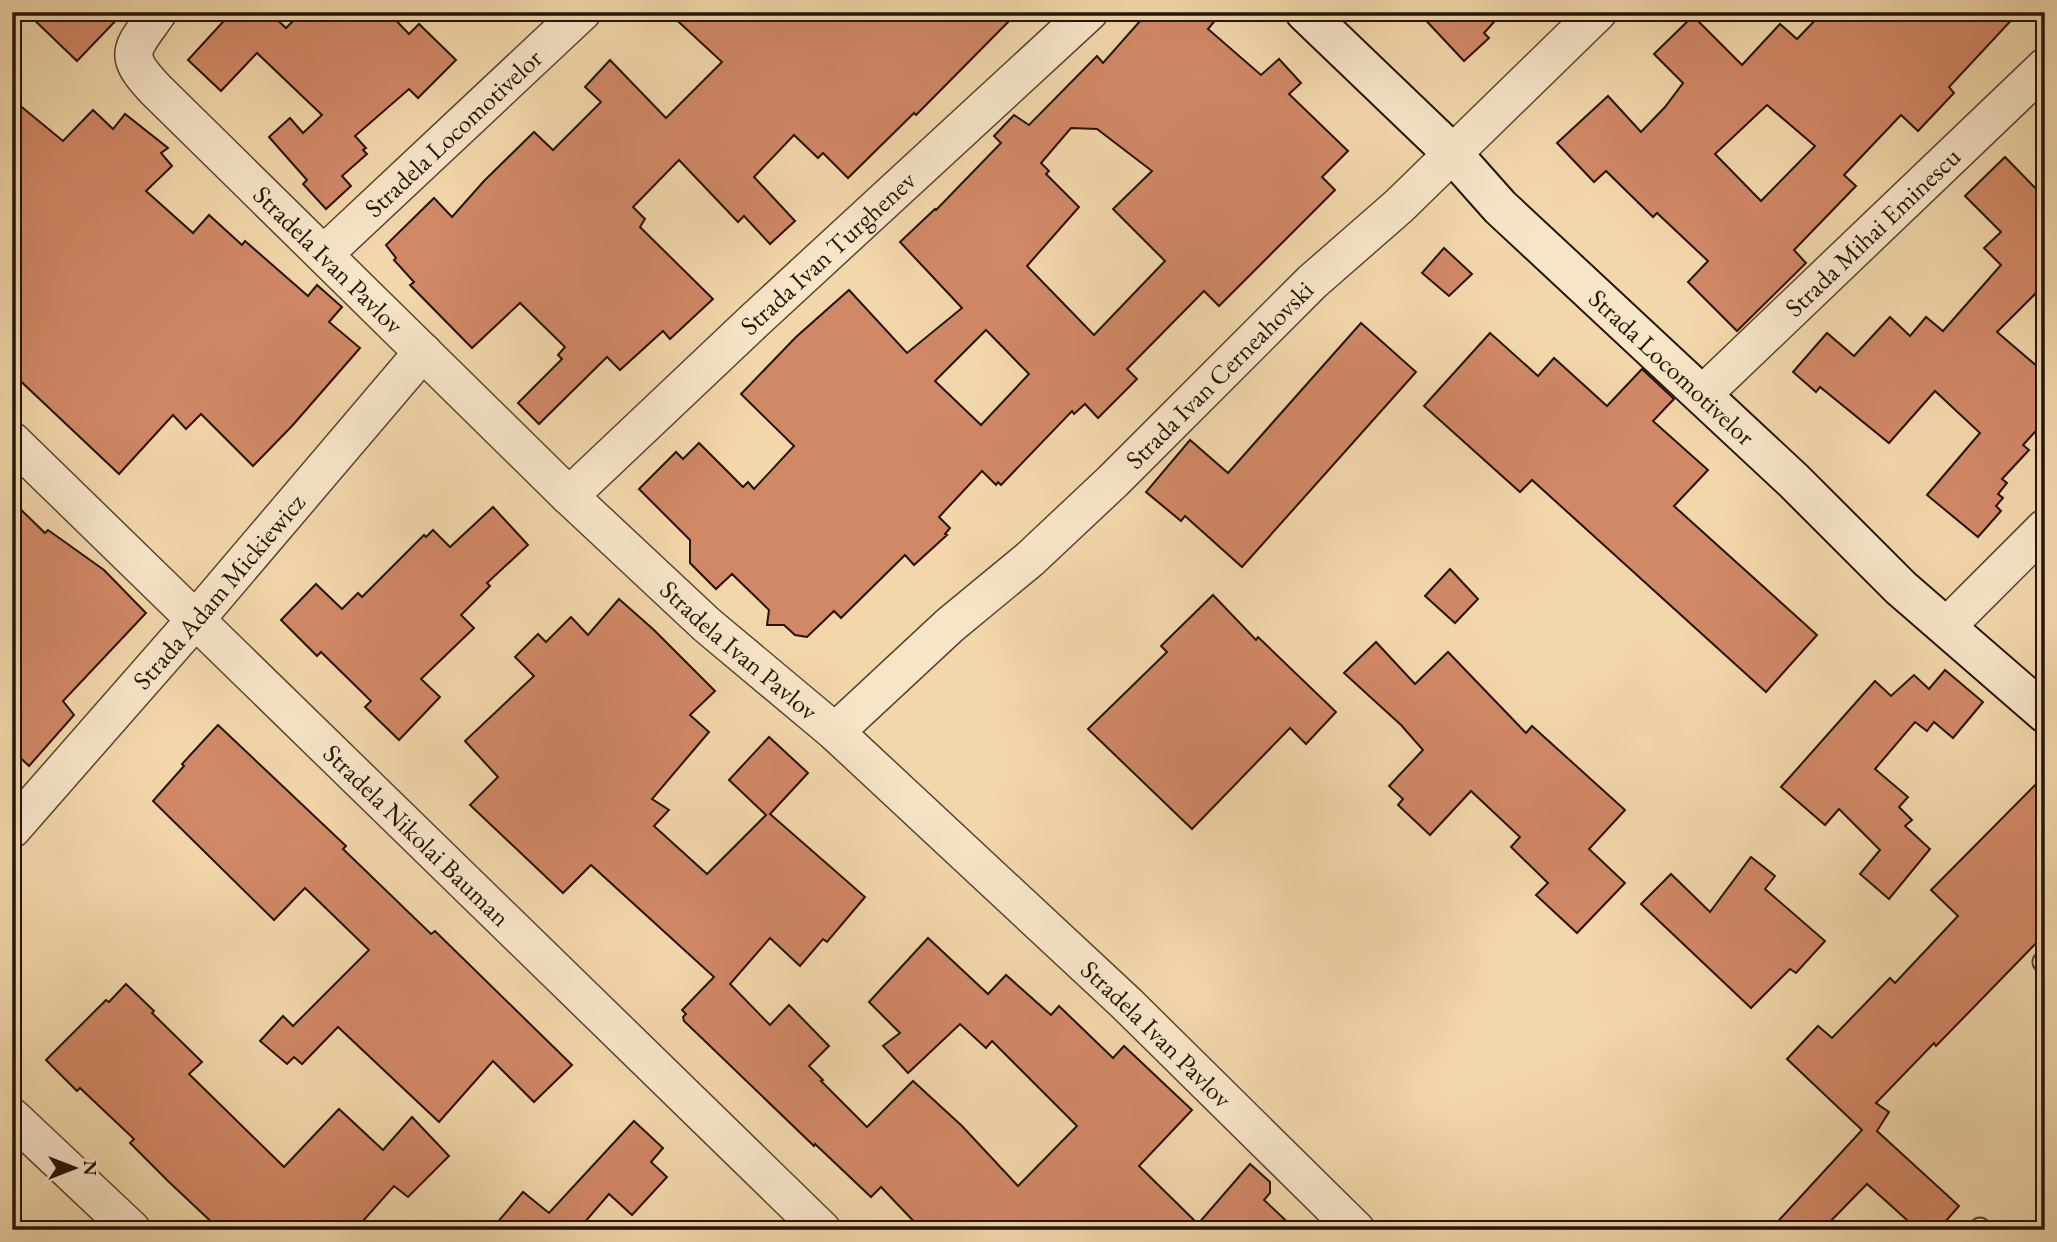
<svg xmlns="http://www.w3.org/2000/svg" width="2057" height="1242" font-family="'EB Garamond',serif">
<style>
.building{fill:#d18867;stroke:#251309;stroke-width:2;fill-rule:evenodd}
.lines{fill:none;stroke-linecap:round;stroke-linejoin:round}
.service-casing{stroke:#584431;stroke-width:23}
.minor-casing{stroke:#584431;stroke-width:40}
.secondary-casing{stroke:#251309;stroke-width:42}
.service{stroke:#f7e5c8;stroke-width:19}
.minor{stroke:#f7e5c8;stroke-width:37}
.secondary{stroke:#f7e5c8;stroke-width:38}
.labels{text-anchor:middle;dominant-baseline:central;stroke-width:6;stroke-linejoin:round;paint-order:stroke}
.street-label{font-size:26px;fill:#251309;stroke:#f7e5c8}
</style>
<rect width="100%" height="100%" fill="#f2d7aa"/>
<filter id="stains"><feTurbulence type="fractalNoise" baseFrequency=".00286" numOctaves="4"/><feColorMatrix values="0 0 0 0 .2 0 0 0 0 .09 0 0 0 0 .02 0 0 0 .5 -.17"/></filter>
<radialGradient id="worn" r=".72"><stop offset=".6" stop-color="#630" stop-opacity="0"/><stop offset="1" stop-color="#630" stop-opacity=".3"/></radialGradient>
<g class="building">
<path d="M26 12H124L77 61Z"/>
<path d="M232 12H269L286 28 302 12H388L409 34 419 24 456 60 418 98 409 89 355 136 366 148 363 150 367 154 342 176 351 186 326 209 303 184 307 180 269 137 290 118 303 133 322 115 257 53 221 91 188 60Z"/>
<path d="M668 12H1018L916 115 914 113 848 178 823 153 818 158 794 135 754 177 795 221 770 244 744 216 738 222 679 160 633 207 645 219 640 227 713 299 670 339 663 331 620 370 607 357 539 424 518 403 562 359 558 355 565 347 520 303 472 348 410 285 414 282 394 260 396 258 386 245 434 198 452 217 484 181 534 132 553 150 601 102 585 87 610 60 666 118 722 62Z"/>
<path d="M1148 12H1222L1208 29 1261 75 1279 59 1301 83 1289 94 1348 151 1322 177 1335 190 1219 306 1204 291 1127 369 1137 379 1098 418 1085 404 1074 414 1072 411 1001 485 998 482 996 485 982 471 939 517 950 528 945 534 947 535 914 565 905 555 841 618 834 611 807 637 795 635 784 625H767L769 610 732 574 716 589 690 563V540L639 489 676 452 683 459 699 443 743 487 748 482 754 489 794 446 741 394 796 337 849 290 907 353 962 308 900 242 935 209 936 210 1001 143 994 136 1014 115 1029 125 1097 56 1103 63ZM1071 128 1097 129 1152 171 1113 209 1165 261 1094 335 1027 266 1079 207 1046 174 1049 171 1041 163ZM986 330 1029 374 981 425 935 381Z"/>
<path d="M1418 12H1503L1484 33 1489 38 1464 61Z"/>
<path d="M1823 12H2019L1949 87 1954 93 1918 131 1901 115 1844 175 1856 186 1794 250 1806 263 1737 331 1688 282 1708 261 1657 213 1653 217 1606 171 1594 182 1557 143 1608 96 1641 132 1665 107 1683 83 1654 54 1693 16 1742 65 1780 24 1797 39ZM1767 105 1815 146 1761 201 1715 154Z"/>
<path d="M12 99 63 141 93 110 113 129 125 114 168 148 161 153 172 166 146 191 193 233 209 215 242 245 245 241 308 296 317 285 342 307 329 322 360 348 292 426 253 466 201 414 186 429 173 415 119 474 12 373Z"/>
<path d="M2005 157 2045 198V284L1997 332 2045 373V421L2023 445 2029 450 2002 479 2007 483 1998 494 2003 498 1996 506 2001 511 1978 537 1927 495 1980 433 1935 391 1889 443 1820 387 1816 392 1793 372 1827 333 1854 356 1890 317 1910 336 1926 317 1943 331 2001 265 1984 248 2001 232 1965 196Z"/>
<path d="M1444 248 1472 274 1449 296 1422 273Z"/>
<path d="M1361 323 1416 372 1242 567 1185 516 1181 521 1146 492 1190 440 1228 473Z"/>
<path d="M1490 333 1538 376 1554 358 1607 406 1642 369 1674 399 1653 421 1708 470 1674 506 1817 635 1766 692 1532 480 1520 492 1424 406Z"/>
<path d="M12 501 45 533 48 530 104 570 146 613 63 701 74 715 29 766 12 750Z"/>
<path d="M493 507 528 545 487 583 490 586 461 615 474 628 421 679 440 697 399 740 365 707 371 701 321 652 317 656 281 620 316 584 342 609 358 593 362 597 424 535 426 537 433 530 450 547Z"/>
<path d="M1450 569 1478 599 1455 623 1425 596Z"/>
<path d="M1213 595 1256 640 1258 637 1336 712 1306 744 1290 728 1192 829 1088 729 1167 652 1161 646Z"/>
<path d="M619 599 654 630 715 691 690 715 709 732 652 799 669 810 654 826 707 874 766 815 729 780 769 737 808 773 770 814 865 897 827 942 823 939 800 966 770 938 730 984 770 1025 789 1005 829 1046 809 1066 823 1080 821 1081 867 1127 913 1081 962 1126 1018 1186 1077 1126 992 1041 986 1048 960 1024 908 1073 883 1046 900 1033 869 1002 928 938 988 994 1006 975 1051 1015 1059 1006 1113 1058 1124 1046 1192 1110 1139 1166 1198 1224 1250 1164 1270 1182V1193L1264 1200 1296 1230H922L881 1187 871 1197 815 1144 814 1146 684 1021 683 1017 686 1014 682 1010 714 977 591 865 563 893 470 805 498 777 465 741 534 676 515 657 538 634 546 642 571 617 588 635Z"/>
<path d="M1376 642 1415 684 1448 652 1526 733 1532 726 1625 810 1589 849 1625 883 1577 933 1536 895 1548 883 1511 847 1520 837 1471 791 1430 835 1398 805 1403 799 1389 786 1423 750 1401 725 1344 673Z"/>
<path d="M1945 670 1983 702 1953 738 1934 722 1927 731 1915 722 1875 769 1908 797 1899 807 1912 820 1905 826 1930 849 1889 899 1860 874 1880 850 1839 809 1825 825 1781 787 1875 681 1891 696 1914 675 1929 689Z"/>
<path d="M218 725 346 846 343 849 431 934 435 931 572 1065 534 1102 493 1061 439 1122 338 1027 302 1064 294 1057 287 1064 260 1041 283 1016 293 1026 369 950 305 888 274 920 153 801 184 766 182 764Z"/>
<path d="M2045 775V934L1936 1046 1934 1043 1876 1103 1889 1112 1877 1131 1959 1206 1938 1230H1918L1867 1184 1822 1230H1770L1862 1130 1787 1059 1818 1026 1832 1038 1890 978 1895 983 1958 916 1931 890Z"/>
<path d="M1751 857 1775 876 1765 889 1825 941 1796 973 1790 969 1751 1008 1641 904 1671 874 1710 912Z"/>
<path d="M126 984 154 1011 152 1013 202 1062 189 1074 284 1167 339 1109 383 1150 412 1117 449 1156 408 1197 394 1186 355 1230H220L169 1182 130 1143 134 1139 80 1088 77 1091 46 1060 106 1000 109 1002Z"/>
<path d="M634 1121 663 1148 651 1162 667 1177 632 1215 609 1194 578 1230H491L523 1192 549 1213Z"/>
</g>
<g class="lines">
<defs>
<g id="service">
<path d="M2043 962 2045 963"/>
<path d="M1978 1230 1980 1228"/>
</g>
<g id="minor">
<path id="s1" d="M158 12C132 50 121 53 156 90L569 496 707 625 835 732 1127 1004 1356 1230"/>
<path id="s2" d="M324 254 582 12"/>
<path id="s3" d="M1702 395 2045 67"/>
<path id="s4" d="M12 441 822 1230"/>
<path id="s5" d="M569 496 755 320 1089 12"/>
<path d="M1947 626 2045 528"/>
<path id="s6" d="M835 732 950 625 1030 559 1113 481 1312 282 1399 206 1598 12"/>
<path id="s7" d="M12 829 196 619 423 352"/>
<path d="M12 1117 132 1230"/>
</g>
<g id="secondary">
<path id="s8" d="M1305 12 1452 153 1500 207 1794 481 1901 588 2045 713"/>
</g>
</defs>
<use href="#service" class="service-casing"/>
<use href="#minor" class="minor-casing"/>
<use href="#secondary" class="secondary-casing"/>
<use href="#service" class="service"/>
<use href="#minor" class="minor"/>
<use href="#secondary" class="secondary"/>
</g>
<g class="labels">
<g class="street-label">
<text stroke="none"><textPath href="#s2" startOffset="177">Stradela Locomotivelor</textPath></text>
<text stroke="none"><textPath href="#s3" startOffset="236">Strada Mihai Eminescu</textPath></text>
<text stroke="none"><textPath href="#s5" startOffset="355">Strada Ivan Turghenev</textPath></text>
<text stroke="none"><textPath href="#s1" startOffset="334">Stradela Ivan Pavlov</textPath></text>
<text stroke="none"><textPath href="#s8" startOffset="511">Strada Locomotivelor</textPath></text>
<text stroke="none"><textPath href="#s6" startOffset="525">Strada Ivan Cerneahovski</textPath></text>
<text stroke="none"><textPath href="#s7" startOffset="315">Strada Adam Mickiewicz</textPath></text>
<text stroke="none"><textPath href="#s1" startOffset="901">Stradela Ivan Pavlov</textPath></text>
<text stroke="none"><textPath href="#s4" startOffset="565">Stradela Nikolai Bauman</textPath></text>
<text stroke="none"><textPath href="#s1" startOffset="1468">Stradela Ivan Pavlov</textPath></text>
</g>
</g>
<rect width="2057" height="1242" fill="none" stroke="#f2d7aa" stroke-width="42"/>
<rect x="14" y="14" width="2029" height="1214" fill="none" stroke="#251309" stroke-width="3.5"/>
<rect x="21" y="21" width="2015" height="1200" fill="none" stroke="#251309" stroke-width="2"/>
<g transform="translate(74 1168) rotate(90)" stroke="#f7e5c8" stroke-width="5" paint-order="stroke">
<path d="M0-5L12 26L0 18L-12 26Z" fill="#251309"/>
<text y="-10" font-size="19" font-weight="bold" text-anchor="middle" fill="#251309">N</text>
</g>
<rect width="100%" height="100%" filter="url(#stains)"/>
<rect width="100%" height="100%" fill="url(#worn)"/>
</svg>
